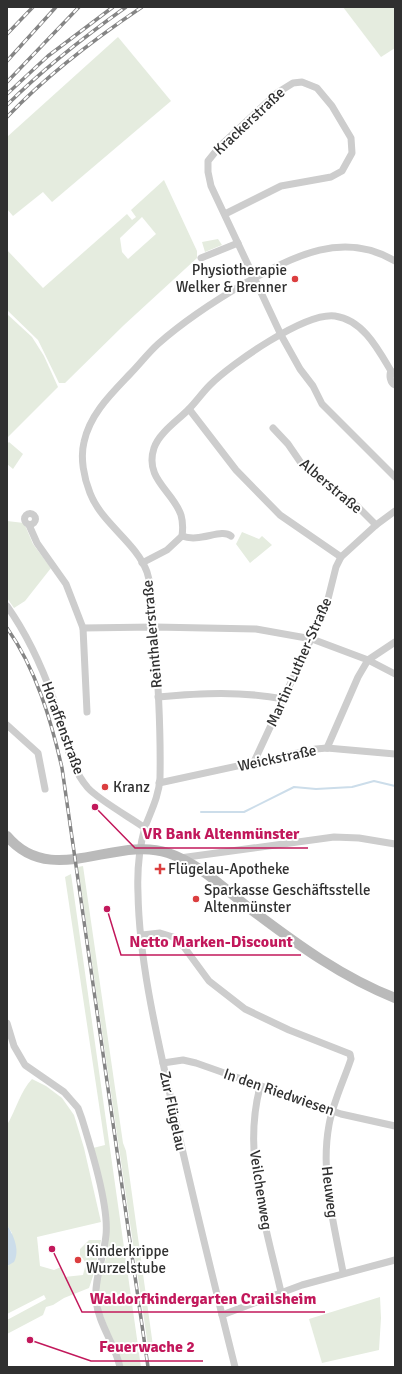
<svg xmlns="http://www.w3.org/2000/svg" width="402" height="1374" font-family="Signika,sans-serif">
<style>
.green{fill:#e5ecdf;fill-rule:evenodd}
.water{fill:#ccddea}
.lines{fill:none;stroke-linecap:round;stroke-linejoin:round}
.stream{stroke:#ccddea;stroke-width:2}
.minor{stroke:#cdcdcd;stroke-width:7}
.secondary{stroke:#bababa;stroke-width:10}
.rail-casing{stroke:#858585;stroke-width:3.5}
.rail{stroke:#fff;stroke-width:2;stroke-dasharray:6;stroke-linecap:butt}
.poi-dot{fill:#db3e3f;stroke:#fff;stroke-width:1.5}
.labels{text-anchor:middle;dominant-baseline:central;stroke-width:4;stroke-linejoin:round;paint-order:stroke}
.street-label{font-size:15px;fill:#303030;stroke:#fff}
.poi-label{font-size:15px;fill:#303030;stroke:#fff;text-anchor:start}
.leader{fill:none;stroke:#c2185b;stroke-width:1.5}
.callout-dot{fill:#c2185b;stroke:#fff;stroke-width:1.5}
.callout-label{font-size:16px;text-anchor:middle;font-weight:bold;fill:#c2185b;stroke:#fff;stroke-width:4;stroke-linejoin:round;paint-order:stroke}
</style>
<rect width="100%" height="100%" fill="#fff"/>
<g class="green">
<path d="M343 7H395V48L381 57Z"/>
<path d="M118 37 171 101 52 202 43 192 13 216 7 209V137Z"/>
<path d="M164 180 197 251V258L124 325 65 383H59L38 340 7 310V250L43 288 127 214 132 220 136 217 131 210ZM142 217 156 234 128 259 122 252 120 238Z"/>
<path d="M218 239 222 245 205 252 202 242Z"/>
<path d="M7 314 32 337 44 356 58 387 7 438Z"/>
<path d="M9 442 23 454 13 469 7 464V444Z"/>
<path d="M7 521 24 523 33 544 51 568 25 601 14 608 7 598Z"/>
<path d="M242 532 259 539 262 536 272 545 250 563 236 544Z"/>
<path d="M83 866 123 1143 126 1151 153 1346H148L78 867Z"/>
<path d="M71 874 141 1367H122L101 1310 99 1283 106 1258 108 1236 93 1148 105 1145 65 877Z"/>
<path d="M32 1079 46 1086 62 1098 74 1115 84 1148 101 1222 37 1237 40 1266 54 1270 61 1267 64 1277 83 1275 86 1263 80 1255V1249L89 1240H101L95 1270 89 1288 64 1298 53 1305 46 1307 43 1315 7 1334V1320L46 1299 44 1295 7 1314V1266L9 1265 12 1233 7 1225V1125C16 1110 20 1092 32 1079Z"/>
<path d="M380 1297 381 1318 379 1350 322 1363 309 1319Z"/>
</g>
<path class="water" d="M7 1225C14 1236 20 1250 14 1262L7 1266Z"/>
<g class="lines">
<path class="stream" d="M201 812H244L294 787 316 789 352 787 374 781 395 786"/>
<g class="minor">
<path d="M225 214 281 186 331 177 342 171 352 153 351 138 332 106 317 88 302 82 293 83 277 93 220 146 208 161V172L211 186 281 335 300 369 313 386 322 404 395 477"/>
<path d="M201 258 238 243"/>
<path d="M395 374 391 371C389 375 390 383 395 385"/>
<path d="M189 409 236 470 280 515 341 557"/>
<path d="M273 428 288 444 301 463 357 506 376 525"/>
<circle cx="30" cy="519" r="5.5"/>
<path d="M29 525 37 543 66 584 83 628 87 712"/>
<path d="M182 536C200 543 221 528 231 536"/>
<path d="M142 563 167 550 182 536C183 529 183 522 181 515 173 491 144 479 154 448 159 433 177 421 188 410 196 402 202 393 210 385 231 364 305 312 335 316 363 320 378 349 391 371"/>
<path d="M7 606C26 633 42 667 53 698 63 727 67 764 88 788 99 800 131 818 145 828"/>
<path d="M83 628 154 627 256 629 312 639 368 660 395 674"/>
<path d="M158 697C202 693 240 691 284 699"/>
<path d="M7 725 38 753 45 789"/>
<path d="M327 748 358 677 368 660 395 642"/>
<path d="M253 764 326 607 336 567 341 557 376 525 395 511"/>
<path d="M159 783 316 749 327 748 395 754"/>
<path d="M180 858 334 837 359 838 395 844"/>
<path d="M142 935 160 933 173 937 184 947 209 981 245 1009 289 1030 350 1054 351 1059C344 1080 333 1102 329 1125 320 1174 334 1224 343 1272"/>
<path d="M7 1023 14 1046 25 1065 64 1092 78 1108 82 1119C91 1148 109 1206 106 1235 104 1257 94 1279 96 1301 99 1325 115 1344 120 1367"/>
<path d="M163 1063 183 1060 196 1063 341 1114 395 1126"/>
<path d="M260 1087C242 1154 266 1227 281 1292"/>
<path d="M222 1315 302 1285 395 1260"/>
<path d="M235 1367C212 1275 189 1183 169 1090 155 1028 139 957 138 893 137 871 139 849 145 827 151 811 159 796 160 778 161 728 158 678 154 628 152 610 153 590 147 572 136 542 102 524 90 493 84 478 80 458 84 442 90 414 111 394 130 374 139 365 148 353 158 344 185 320 216 300 247 282 295 256 343 230 395 261"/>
</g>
<path class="secondary" d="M7 836C51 889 115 835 168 853 199 863 227 891 253 911 298 945 342 977 395 998"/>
<defs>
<g id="rail">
<path d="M7 34 33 7"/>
<path d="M7 61 56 7"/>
<path d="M7 82 79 7"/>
<path d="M7 94 48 56 113 7"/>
<path d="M7 105C44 68 84 37 126 7"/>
<path d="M7 117C47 75 93 40 142 7"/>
<path d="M7 628C36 669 51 720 62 768L148 1367"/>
</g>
</defs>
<use href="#rail" class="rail-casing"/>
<use href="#rail" class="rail"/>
</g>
<g class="poi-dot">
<circle cx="295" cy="279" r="4"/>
<circle cx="105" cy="787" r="4"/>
<path d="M158 863h4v4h4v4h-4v4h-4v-4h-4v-4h4z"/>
<circle cx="196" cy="899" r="4"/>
<circle cx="78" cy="1260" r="4"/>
</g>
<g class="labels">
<g class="street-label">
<text transform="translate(249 121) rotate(-43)">Krackerstraße</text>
<text transform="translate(331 486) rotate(40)">Alberstraße</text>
<text transform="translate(152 634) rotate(-95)">Reinthalerstraße</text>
<text transform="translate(299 662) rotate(-66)">Martin-Luther-Straße</text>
<text transform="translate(63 728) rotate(70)">Horaffenstraße</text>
<text transform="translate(277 758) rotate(-12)">Weickstraße</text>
<text transform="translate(279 1092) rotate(19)">In den Riedwiesen</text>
<text transform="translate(173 1111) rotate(78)">Zur Flügelau</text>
<text transform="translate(261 1190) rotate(81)">Veilchenweg</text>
<text transform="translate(330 1192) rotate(83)">Heuweg</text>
</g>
<g class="poi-label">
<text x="287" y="270" text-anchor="end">Physiotherapie<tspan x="287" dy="17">Welker &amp; Brenner</tspan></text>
<text x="113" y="787">Kranz</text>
<text x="168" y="869">Flügelau-Apotheke</text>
<text x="204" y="890">Sparkasse Geschäftsstelle<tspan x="204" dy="17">Altenmünster</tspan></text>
<text x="86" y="1251">Kinderkrippe<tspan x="86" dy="17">Wurzelstube</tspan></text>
</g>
</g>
<path class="leader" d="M95 807L135 848H308M107 909L121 955H301M52 1249L82 1312H325M30 1340L91 1361H203"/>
<g class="callout-dot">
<circle cx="95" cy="807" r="4"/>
<circle cx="107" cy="909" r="4"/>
<circle cx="52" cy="1249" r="4"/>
<circle cx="30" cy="1340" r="4"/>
</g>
<g class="callout-label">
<text x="221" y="839">VR Bank Altenmünster</text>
<text x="211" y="947">Netto Marken-Discount</text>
<text x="203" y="1304">Waldorfkindergarten Crailsheim</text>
<text x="147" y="1352">Feuerwache 2</text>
</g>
<rect width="402" height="1374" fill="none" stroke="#303030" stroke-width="16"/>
</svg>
